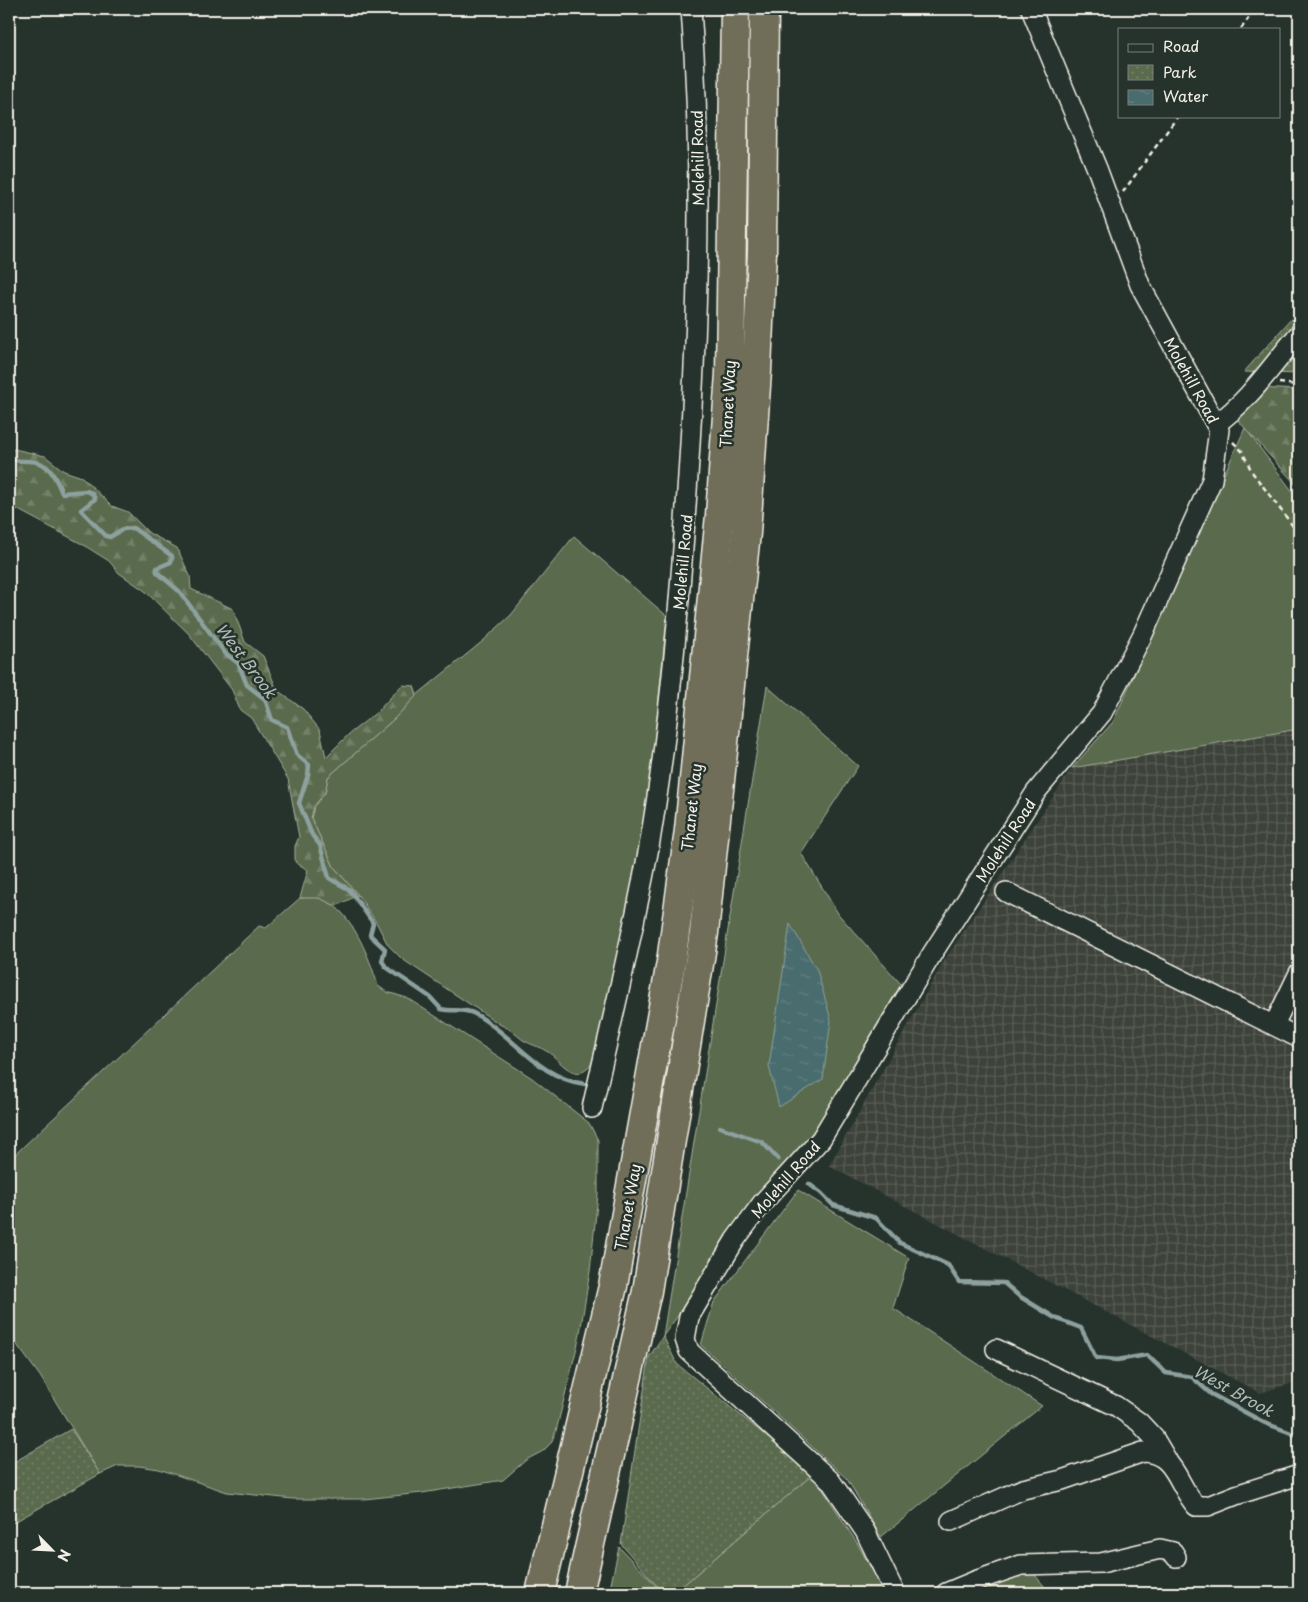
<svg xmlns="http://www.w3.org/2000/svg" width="1308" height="1602" font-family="'Playpen Sans',sans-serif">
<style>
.industrial{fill:url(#industrial-grid)}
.grass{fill:#5a6b4e;stroke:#a7ae9b}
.forest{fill:url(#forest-firs);stroke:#a7ae9b}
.park{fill:url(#park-dots);stroke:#a7ae9b}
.water{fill:url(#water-ripples);stroke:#8da19f}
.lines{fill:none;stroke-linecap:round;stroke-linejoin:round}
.stream{stroke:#8da19f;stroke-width:4.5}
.minor-casing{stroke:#f4f1e8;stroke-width:22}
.highway-casing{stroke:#f4f1e8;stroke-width:31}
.path{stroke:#f4f1e8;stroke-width:2.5;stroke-dasharray:5 4;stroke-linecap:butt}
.minor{stroke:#26332d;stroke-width:19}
.highway{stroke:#706e59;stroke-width:28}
.labels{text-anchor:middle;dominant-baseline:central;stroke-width:5;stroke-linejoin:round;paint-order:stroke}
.street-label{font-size:15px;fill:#f4f1e8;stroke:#26332d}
.water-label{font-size:16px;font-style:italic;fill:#b0bcb7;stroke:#26332d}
</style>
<defs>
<pattern id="industrial-grid" width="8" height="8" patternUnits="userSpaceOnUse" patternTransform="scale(1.25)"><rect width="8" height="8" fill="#3c423a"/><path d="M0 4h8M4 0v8" fill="none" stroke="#595e56"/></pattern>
<pattern id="forest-firs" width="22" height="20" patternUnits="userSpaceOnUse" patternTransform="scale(1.25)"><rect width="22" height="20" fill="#5a6b4e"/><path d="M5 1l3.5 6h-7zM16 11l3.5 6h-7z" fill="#728168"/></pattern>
<pattern id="park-dots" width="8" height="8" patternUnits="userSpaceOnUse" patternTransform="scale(1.25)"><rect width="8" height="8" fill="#5a6b4e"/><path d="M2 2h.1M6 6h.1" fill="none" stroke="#728168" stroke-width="1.8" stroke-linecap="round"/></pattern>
<pattern id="water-ripples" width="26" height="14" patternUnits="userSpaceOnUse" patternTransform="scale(1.25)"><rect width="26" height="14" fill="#496c6e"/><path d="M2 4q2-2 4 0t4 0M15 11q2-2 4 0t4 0" fill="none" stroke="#648183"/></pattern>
</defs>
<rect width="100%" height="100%" fill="#26332d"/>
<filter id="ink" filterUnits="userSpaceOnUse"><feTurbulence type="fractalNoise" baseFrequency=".02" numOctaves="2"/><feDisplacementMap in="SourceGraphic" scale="10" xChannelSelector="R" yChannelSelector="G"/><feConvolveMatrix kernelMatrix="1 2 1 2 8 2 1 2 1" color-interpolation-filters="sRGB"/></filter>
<g filter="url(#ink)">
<path class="industrial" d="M1299 729V1381L1260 1393 829 1166 944 961 1072 768Z"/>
<g class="grass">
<path d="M1245 428 1299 500V729L1072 768 1113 722Z"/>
<path d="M574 536 667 616 653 756 638 862 597 1050 591 1065 580 1073C565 1072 559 1059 548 1052 541 1047 531 1045 523 1040 515 1034 511 1029 501 1025L402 959 388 945 376 922 358 895 334 867 311 818 314 806 325 793 328 777 394 719 417 695 483 641 511 615Z"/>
<path d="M767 686 858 766 801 853 839 915 901 984 820 1122 663 1336Z"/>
<path d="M300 898C306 898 313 896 319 898 350 905 370 959 378 986L387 992 407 998 532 1078 589 1123 598 1140V1194L590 1271 579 1339 556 1431 551 1443 543 1451 526 1460 503 1480 422 1493 364 1499H293L227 1492 159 1469 139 1466H118L100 1474 40 1376 9 1334V1160L259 926 266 928Z"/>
<path d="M798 1190 909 1258 893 1308 1042 1406 881 1537 847 1479 701 1345 714 1302Z"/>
<path d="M813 1474 857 1543 885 1593H674Z"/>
<path d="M619 1547 663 1593H609Z"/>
<path d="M1013 1571 1034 1574 1050 1593H962Z"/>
</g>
<g class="forest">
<path d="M1258 388 1299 390V488L1235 417Z"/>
<path d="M14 449 45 456 64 471 82 477 112 506 128 512 149 533 177 548 190 576 191 589 233 609 245 642 263 656 277 690 303 709 320 730 326 757 349 734 377 712 402 685 414 686 417 695 394 719 328 777 325 793 314 806 311 818 334 867 358 895 336 906 319 898H300L308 870 295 862V846L299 837 288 779 251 718 240 710 232 690 189 634 145 591 119 573 109 561 82 544 9 505V452Z"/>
</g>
<g class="park">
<path d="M1299 310V374L1244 372Z"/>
<path d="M663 1336 677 1364 813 1474 674 1593H663L621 1544 649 1357Z"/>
<path d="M71 1429 100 1474 9 1525V1465Z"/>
</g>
<path class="water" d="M790 924 817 970 831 1020 823 1079 779 1107 769 1066Z"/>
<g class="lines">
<g class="stream">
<path d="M9 458C16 461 20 461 28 461 49 461 55 476 62 493L86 491 92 493 95 499 81 510 106 536 110 537 123 529 133 528 172 556 171 562 157 568V572L179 591 225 653 238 663 247 685 265 699 272 720 287 727 297 755 309 765 308 775 299 803 312 835 320 845 329 878 350 890 373 923 370 935 385 949 382 961 386 967 430 997 441 1009C452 1012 465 1008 475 1014 514 1035 537 1078 585 1084"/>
<path d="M720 1127 762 1142 778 1159"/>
<path d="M809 1184 821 1193 833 1205 876 1218 900 1243 948 1265 959 1282 1004 1283 1019 1296 1055 1318 1081 1328 1096 1358 1117 1360 1147 1355 1166 1373 1192 1377 1211 1394 1265 1423 1299 1436"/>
</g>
<defs>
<g id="minor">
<path d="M1216 424C1250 400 1272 365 1299 334"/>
<path d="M1006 892 1299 1038"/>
<path d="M1274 1025 1299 973"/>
<path d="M592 1108C612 1021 633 935 649 847 670 724 680 600 688 476 698 320 703 164 691 9"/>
<path d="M996 1349 1116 1406 1139 1422 1154 1438 1167 1460"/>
<path d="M951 1521 1023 1489 1062 1480 1143 1452C1176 1453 1177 1485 1196 1506H1208L1236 1495 1299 1475"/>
<path d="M895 1593 865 1531 830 1480 689 1351 685 1339 689 1317 735 1240 763 1202 821 1139 932 954 1036 792 1102 713 1143 634 1212 480 1219 430 1140 285 1098 171 1031 9"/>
<path d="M946 1593 975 1581 1021 1565 1101 1563 1160 1549 1173 1552 1176 1557"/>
</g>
<g id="highway">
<path d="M540 1593 613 1286 671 962 689 830 720 515 730 373 735 9"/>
<path d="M579 1593 647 1291 704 933 746 533 757 371 762 252 764 9"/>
</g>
</defs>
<use href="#minor" class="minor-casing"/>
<use href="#highway" class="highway-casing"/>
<g class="path">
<path d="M1241 29 1255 9"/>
<path d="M1123 192 1178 116"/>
<path d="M1279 383 1299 385"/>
<path d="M1233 442 1242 451 1252 472 1299 534"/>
</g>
<use href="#minor" class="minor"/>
<use href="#highway" class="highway"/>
</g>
</g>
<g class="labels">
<g class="street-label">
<text transform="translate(697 158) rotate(-91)">Molehill Road</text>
<text transform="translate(1192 380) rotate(61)">Molehill Road</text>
<text transform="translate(727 404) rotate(-87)">Thanet Way</text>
<text transform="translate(682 562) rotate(-85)">Molehill Road</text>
<text transform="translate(691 807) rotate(-84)">Thanet Way</text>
<text transform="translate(1005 840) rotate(-57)">Molehill Road</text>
<text transform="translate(785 1179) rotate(-49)">Molehill Road</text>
<text transform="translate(627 1207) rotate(-80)">Thanet Way</text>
</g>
<g class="water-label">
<text transform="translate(247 660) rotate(53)">West Brook</text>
<text transform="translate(1234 1390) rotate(29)">West Brook</text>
</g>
</g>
<rect width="1308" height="1602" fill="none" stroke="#26332d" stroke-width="30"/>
<rect x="15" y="15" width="1278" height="1572" fill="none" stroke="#f4f1e8" stroke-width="2" filter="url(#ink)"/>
<rect x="1118" y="28" width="162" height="90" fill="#26332d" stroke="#787f78"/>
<rect x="1128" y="44" width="25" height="8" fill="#26332d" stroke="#787f78"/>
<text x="1163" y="52" font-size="15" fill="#f4f1e8">Road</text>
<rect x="1128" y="65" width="25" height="15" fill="url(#park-dots)" stroke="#787f78"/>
<text x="1163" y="78" font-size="15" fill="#f4f1e8">Park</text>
<rect x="1128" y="90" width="25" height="15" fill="url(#water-ripples)" stroke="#787f78"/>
<text x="1163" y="102" font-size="15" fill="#f4f1e8">Water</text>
<g transform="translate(52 1550) rotate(114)" stroke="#26332d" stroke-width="4" paint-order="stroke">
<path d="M0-4L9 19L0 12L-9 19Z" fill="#f4f1e8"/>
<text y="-8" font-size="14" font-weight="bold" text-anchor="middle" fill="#f4f1e8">N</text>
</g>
</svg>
